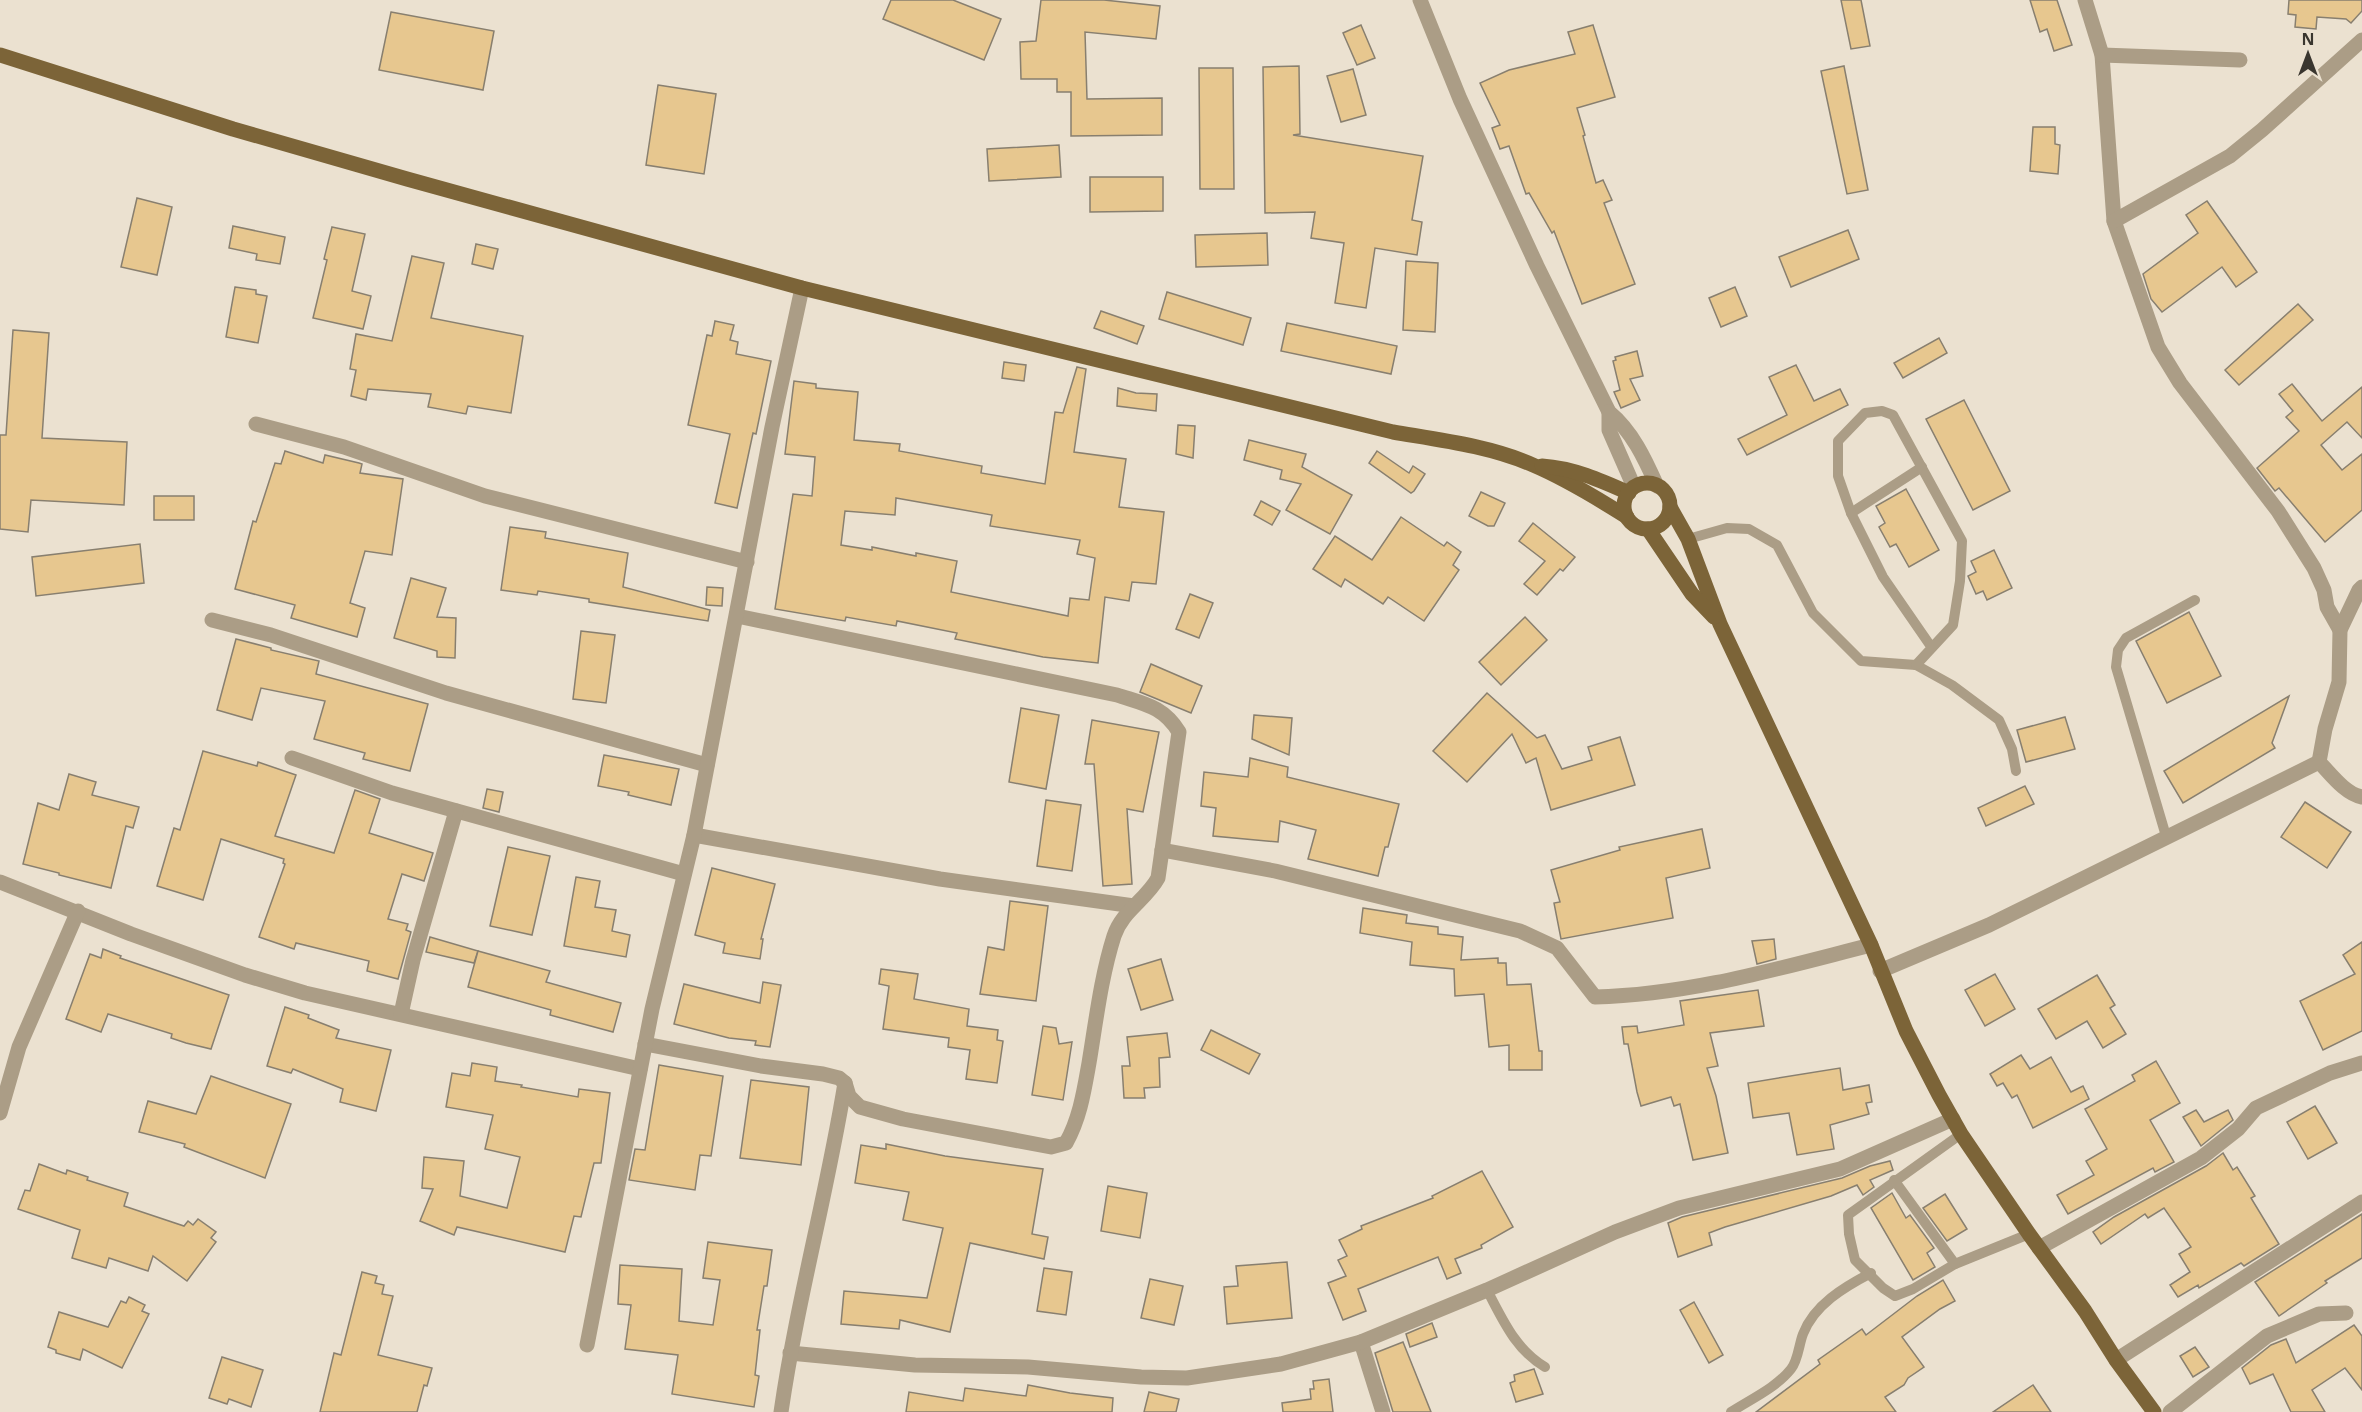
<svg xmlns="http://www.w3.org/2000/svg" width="2362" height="1412" font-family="'Noto Sans',sans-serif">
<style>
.building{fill:#e7c78f;stroke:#887f6f;stroke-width:1.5;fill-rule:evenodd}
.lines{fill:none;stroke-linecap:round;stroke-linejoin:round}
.service{stroke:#ab9d86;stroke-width:10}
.minor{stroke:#ab9d86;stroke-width:15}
.tertiary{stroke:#ab9d86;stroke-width:15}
.primary{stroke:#7c6438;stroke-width:15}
</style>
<rect width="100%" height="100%" fill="#ebe1d0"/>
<g class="building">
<path d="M891 0H953L1001 19 984 60 883 19Z"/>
<path d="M1041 0H1104L1160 6 1156 39 1085 32 1087 99 1162 98V135L1071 136V92H1057V79H1021L1020 42 1036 41Z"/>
<path d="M1841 0H1861L1870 46 1851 49Z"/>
<path d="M2030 0H2057L2072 45 2054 51 2047 29 2040 32Z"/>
<path d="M2289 0H2362V11L2351 23 2346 19 2317 17 2316 29 2295 27 2296 15 2288 14Z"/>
<path d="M391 12 494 31 483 90 379 70Z"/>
<path d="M1361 25 1375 58 1357 65 1343 33Z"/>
<path d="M1593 25 1615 97 1577 108 1585 135 1583 136 1596 183 1603 180 1612 200 1604 203 1635 284 1582 304 1554 231 1552 233 1529 193 1526 194 1509 146 1500 149 1492 128 1500 125 1480 83 1509 70 1575 54 1568 32Z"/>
<path d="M1299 66 1300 134 1293 135 1423 156 1412 220 1422 222 1417 255 1375 248 1366 308 1335 303 1344 243 1311 238 1315 212 1265 213 1263 67Z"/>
<path d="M1844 66 1868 190 1847 194 1821 71Z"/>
<path d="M1199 68H1233L1234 189H1200Z"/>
<path d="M1353 69 1366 115 1341 122 1327 76Z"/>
<path d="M658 85 716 94 704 174 646 165Z"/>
<path d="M2033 127H2055V144L2060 145 2058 174 2030 171Z"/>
<path d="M1059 145 1061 177 989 181 987 149Z"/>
<path d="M1090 177H1163V211L1090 212Z"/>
<path d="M137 198 172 207 157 275 121 267Z"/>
<path d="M2207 201 2257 272 2236 287 2222 267 2162 312 2151 299 2143 274 2198 233 2186 215Z"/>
<path d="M233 226 285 237 280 264 256 260 257 254 229 248Z"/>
<path d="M332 227 365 234 352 291 371 296 363 329 313 318 327 260 324 259Z"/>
<path d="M1848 230 1859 259 1791 287 1779 257Z"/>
<path d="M1267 233 1268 265 1196 267 1195 235Z"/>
<path d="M476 244 498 249 493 269 472 264Z"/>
<path d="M412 256 444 263 431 318 523 336 511 413 468 406 466 414 428 407 431 394 368 389 366 400 351 396 356 370 350 369 356 334 392 341Z"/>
<path d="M1406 261 1438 263 1435 332 1403 330Z"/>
<path d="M235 287 256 290V294L267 296 258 343 226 337Z"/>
<path d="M1735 287 1747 316 1721 327 1709 298Z"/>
<path d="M1167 292 1251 318 1243 345 1159 319Z"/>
<path d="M2298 304 2313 320 2239 385 2225 370Z"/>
<path d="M1101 311 1144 326 1137 344 1094 328Z"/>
<path d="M715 321 734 325 730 340 738 342 736 354 771 361 756 434 753 433 737 508 715 503 730 434 688 425 707 335 712 336Z"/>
<path d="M1287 323 1397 346 1391 374 1281 351Z"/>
<path d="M13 330 49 333 42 438 127 442 124 505 31 500 28 532 0 529V435H6Z"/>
<path d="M1939 338 1947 353 1903 378 1894 363Z"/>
<path d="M1637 351 1643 376 1630 379 1640 400 1621 408 1614 392 1620 390 1613 361 1616 360 1615 357Z"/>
<path d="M1004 362 1026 365 1024 381 1002 378Z"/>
<path d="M1796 365 1814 401 1840 389 1848 405 1747 455 1738 439 1787 415 1769 377Z"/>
<path d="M1077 367 1086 369 1074 452 1126 459 1119 507 1164 512 1156 584 1132 582 1129 601 1105 597 1098 663 1043 657 955 639 957 633 897 621 896 626 846 617 845 621 775 609 793 494 812 496 815 457 785 454 794 381 816 384V388L858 392 854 440 900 444 899 451 982 466 981 473 1045 484 1055 412 1063 413ZM896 498 992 515 990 526 1080 540 1077 554 1095 558 1089 600 1070 598 1068 616 951 592 957 561 916 553V556L872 547V550L841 545 845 511 895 515Z"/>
<path d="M2292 384 2322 421 2362 387V438L2347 422 2321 445 2342 470 2362 454V510L2325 542 2279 488 2275 491 2257 468 2299 431 2286 417 2293 411 2279 394Z"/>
<path d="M1118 388 1136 393 1157 394 1156 411 1117 406Z"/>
<path d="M1964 400 2010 491 1973 510 1926 419Z"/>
<path d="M1178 425 1195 426 1193 458 1176 454Z"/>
<path d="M1249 440 1306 454 1302 467 1352 495 1330 534 1286 510 1301 484 1280 479 1282 470 1244 460Z"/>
<path d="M285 451 323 463 325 455 359 463 362 464 360 473 403 479 392 555 365 551 350 603 365 608 357 637 291 618 295 605 235 589 253 521 256 522 275 463 281 464Z"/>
<path d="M1377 451 1409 473 1413 466 1425 474 1414 491 1411 493 1369 463Z"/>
<path d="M1906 489 1939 550 1909 567 1896 544 1890 547 1879 527 1885 523 1876 506Z"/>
<path d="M1481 492 1505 503 1494 526H1488L1469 516Z"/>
<rect x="154" y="496" width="40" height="24"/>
<path d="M1261 501 1280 511 1272 525 1254 515Z"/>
<path d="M1401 517 1444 546 1447 542 1461 552 1453 565 1459 570 1424 621 1388 597 1383 604 1345 579 1341 587 1313 569 1335 536 1372 560Z"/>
<path d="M1533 523 1575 557 1563 571 1560 569 1537 595 1524 584 1545 561 1519 541Z"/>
<path d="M510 527 546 532 545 538 628 553 623 587 710 610 708 621 589 602V599L538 591 537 595 501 590Z"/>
<path d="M140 544 144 583 36 596 32 557Z"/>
<path d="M1994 550 2012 588 1987 600 1983 591 1976 594 1968 576 1976 572 1971 561Z"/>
<path d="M411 578 446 588 437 617 456 618 455 658 437 657V651L394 638Z"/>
<path d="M707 587 723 588 722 606 706 605Z"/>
<path d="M1190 594 1213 603 1199 638 1176 629Z"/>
<path d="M2189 612 2221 676 2167 703 2136 641Z"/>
<path d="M1525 617 1547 640 1501 685 1479 662Z"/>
<path d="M581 631 615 635 606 703 573 699Z"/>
<path d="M236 639 271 648V650L319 661 316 674 428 704 410 771 363 759 365 753 314 739 325 701 261 688 252 720 217 710Z"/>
<path d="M1151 664 1202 686 1191 713 1140 692Z"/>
<path d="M1487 693 1537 738 1545 735 1562 769 1592 760 1588 747 1620 737 1635 785 1551 810 1536 758 1526 763 1512 734 1467 782 1433 751Z"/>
<path d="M2289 696 2272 743 2275 748 2183 803 2164 771Z"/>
<path d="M1021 708 1059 715 1046 789 1009 782Z"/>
<path d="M1254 715 1292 718 1289 755 1252 739Z"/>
<path d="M2065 717 2075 749 2026 762 2017 730Z"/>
<path d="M1092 720 1159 732 1143 812 1127 809 1132 884 1103 886 1094 764H1085Z"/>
<path d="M203 751 257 766 258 762 296 775 275 836 334 853 355 790 380 799 369 833 433 853 424 881 402 874 388 919 408 924 406 930 411 932 398 979 367 971 369 961 296 943 294 949 259 937 285 864 283 863 284 859 221 839 203 900 157 886 174 828 180 830Z"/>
<path d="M604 755 679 769 671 805 628 795 629 792 598 786Z"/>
<path d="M1250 758 1288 767 1287 777 1399 804 1388 847H1385L1378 876 1308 859 1316 830 1280 821 1278 842 1213 836 1216 808 1201 806 1204 772 1248 777Z"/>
<path d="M69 774 96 782 92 795 139 807 133 828 126 826 111 888 59 875V873L23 864 38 803 59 810Z"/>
<path d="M2025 786 2034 804 1986 826 1978 808Z"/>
<path d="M487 789 503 792 499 812 483 808Z"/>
<path d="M1046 800 1081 805 1072 871 1037 866Z"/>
<path d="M2305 802 2351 832 2327 868 2281 837Z"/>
<path d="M1702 829 1710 868 1666 878 1673 918 1561 939 1554 903 1560 902 1551 870 1620 850 1619 847Z"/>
<path d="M508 847 550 856 532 935 490 926Z"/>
<path d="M712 868 775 884 761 939H763L760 959 723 953 725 943 695 935Z"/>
<path d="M576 877 600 881 595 907 616 910 612 931 630 935 626 957 564 946Z"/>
<path d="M1010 901 1048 906 1036 1001 980 994 988 947 1004 950Z"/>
<path d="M1363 908 1407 915 1406 923 1438 927V934L1463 937 1461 960 1498 958V963H1506L1507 985 1531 984 1539 1051H1542V1070H1509V1045L1489 1047 1484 994 1455 996 1454 969 1410 965 1412 942 1360 933Z"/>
<path d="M430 937 478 951 474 963 426 952Z"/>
<path d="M1774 939 1776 959 1757 964 1752 941Z"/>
<path d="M2362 942V1031L2323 1050 2300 1001 2355 974 2343 955Z"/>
<path d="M103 949 121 956 120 958 229 995 211 1049 186 1043 171 1038 172 1034 108 1014 101 1032 66 1019 90 954 101 958Z"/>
<path d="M478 951 550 971 546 982 621 1003 613 1032 550 1015 551 1010 468 987Z"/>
<path d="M1161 959 1173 1000 1141 1010 1128 969Z"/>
<path d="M881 969 918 974 914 999 969 1009 967 1026 998 1030 997 1040 1003 1041 997 1083 966 1079 970 1050 948 1047 949 1038 883 1029 889 986 879 984Z"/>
<path d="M1995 974 2015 1009 1985 1026 1965 990Z"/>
<path d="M2097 975 2115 1005 2110 1008 2126 1034 2103 1048 2087 1021 2056 1039 2038 1009Z"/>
<path d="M763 982 781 985 770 1047 755 1045 756 1041 729 1038 674 1024 684 984 760 1003Z"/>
<path d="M1758 990 1764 1026 1710 1033 1718 1066 1707 1068 1716 1096 1728 1153 1693 1160 1680 1104 1674 1106 1671 1097 1641 1106 1637 1092 1628 1044H1624L1622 1027 1637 1026 1638 1033 1684 1025 1680 1001Z"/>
<path d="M285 1007 309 1015 308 1018 339 1030 336 1038 391 1050 376 1111 340 1102 343 1089 293 1069 291 1073 267 1066Z"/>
<path d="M1043 1026 1056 1028 1059 1044 1072 1042 1063 1100 1032 1095Z"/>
<path d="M1211 1030 1260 1054 1249 1074 1201 1050Z"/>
<path d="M1167 1033 1170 1057 1159 1058 1160 1087 1144 1088 1145 1098H1124L1122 1066H1130L1127 1037Z"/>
<path d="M2021 1055 2030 1069 2051 1057 2071 1092 2083 1086 2089 1099 2033 1128 2017 1095 2012 1098 2003 1083 1997 1086 1990 1074Z"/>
<path d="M2156 1061 2180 1103 2150 1120 2174 1162 2155 1172 2153 1168 2068 1214 2057 1195 2094 1175 2086 1161 2107 1149 2085 1109 2135 1081 2132 1075Z"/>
<path d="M472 1063 497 1067 495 1081 522 1085 521 1087 578 1097 579 1089 610 1093 601 1163H594L581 1217 574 1216 565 1252 457 1227 454 1235 420 1221 433 1189 422 1188 424 1157 464 1161 460 1196 507 1208 520 1157 485 1149 493 1115 446 1107 452 1073 470 1076Z"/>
<path d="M659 1065 723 1076 711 1156 700 1155 695 1190 629 1180 635 1149 645 1150Z"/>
<path d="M1840 1068 1843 1090 1869 1085 1872 1102 1866 1103 1869 1114 1830 1125 1834 1149 1797 1155 1789 1113 1753 1118 1748 1083Z"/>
<path d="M211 1076 291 1104 265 1178 184 1147 185 1144 139 1132 148 1101 196 1114Z"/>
<path d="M751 1080 809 1087 801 1165 740 1158Z"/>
<path d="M2315 1106 2337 1143 2308 1159 2287 1122Z"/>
<path d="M2196 1110 2204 1122 2228 1110 2233 1120 2201 1146 2183 1117Z"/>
<path d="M886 1144 945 1156 1043 1169 1032 1234 1048 1237 1044 1259 970 1243 950 1332 900 1320 899 1329 841 1324 844 1291 927 1298 943 1228 903 1220 909 1192 855 1183 861 1145 886 1149Z"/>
<path d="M2223 1153 2233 1170 2237 1167 2255 1196 2251 1198 2279 1244 2244 1266 2241 1263 2199 1288 2198 1285 2178 1297 2170 1285 2190 1272 2179 1254 2191 1247 2164 1208 2148 1218 2145 1214 2101 1244 2093 1232 2114 1217 2206 1166Z"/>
<path d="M1890 1161 1893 1170 1870 1180 1874 1187 1863 1195 1857 1185 1831 1196 1725 1227 1709 1233 1712 1245 1678 1257 1668 1223 1682 1217 1842 1178 1870 1166Z"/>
<path d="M39 1164 66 1174 67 1170 88 1177 87 1180 128 1193 124 1206 184 1226 188 1221 193 1225 198 1219 216 1232 211 1238 216 1242 187 1281 153 1256 148 1271 109 1258 106 1268 72 1258 80 1230 18 1209 25 1190 30 1191Z"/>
<path d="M1482 1171 1513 1227 1481 1245 1482 1248 1455 1259 1461 1273 1447 1279 1438 1257 1358 1289 1366 1311 1343 1320 1328 1283 1346 1276 1338 1260 1347 1256 1339 1240 1362 1229 1361 1226 1433 1198 1432 1196Z"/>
<path d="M1108 1186 1147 1193 1140 1238 1101 1231Z"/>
<path d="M1892 1193 1906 1218 1910 1215 1934 1248 1927 1253 1935 1267 1913 1280 1871 1208Z"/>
<path d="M1945 1194 1967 1229 1947 1241 1923 1208Z"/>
<path d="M2362 1214V1258L2325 1281 2327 1283 2279 1316 2255 1282Z"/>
<path d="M708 1242 772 1250 767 1286H764L757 1330H760L755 1375 759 1376 754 1407 672 1394 678 1355 625 1349 631 1305 618 1304 620 1265 682 1269 679 1321 713 1325 720 1280 703 1278Z"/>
<path d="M1287 1262 1292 1318 1227 1324 1224 1287 1238 1286 1236 1266Z"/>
<path d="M1044 1268 1072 1272 1066 1315 1037 1311Z"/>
<path d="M362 1272 377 1276 375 1283 384 1285 382 1294 393 1296 378 1355 432 1368 427 1386 424 1385 417 1412H320L334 1353 341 1355Z"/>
<path d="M1150 1279 1183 1286 1174 1325 1141 1318Z"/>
<path d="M1943 1280 1955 1301 1940 1309 1902 1337 1924 1367 1908 1378 1904 1385 1885 1397 1896 1412H1756L1820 1364 1818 1360 1862 1329 1866 1335 1917 1296Z"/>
<path d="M129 1297 145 1305 142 1311 149 1314 122 1368 83 1349 80 1360 56 1353V1350L48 1347 59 1312 108 1327 121 1301 126 1303Z"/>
<path d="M1694 1302 1723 1355 1709 1363 1680 1310Z"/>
<path d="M1432 1323 1437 1337 1410 1347 1406 1334Z"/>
<path d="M2354 1325 2362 1336V1390L2345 1368 2312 1390 2325 1412H2291L2273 1374 2250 1384 2242 1368 2271 1345 2286 1339 2296 1363Z"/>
<path d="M1403 1342 1431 1412H1393L1375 1353Z"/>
<path d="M2195 1347 2209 1367 2193 1377 2180 1356Z"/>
<path d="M222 1357 263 1370 251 1407 229 1399 227 1404 209 1398Z"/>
<path d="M1534 1369 1543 1394 1516 1402 1510 1383 1515 1381 1514 1375Z"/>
<path d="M1329 1379 1333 1412H1283L1282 1403 1311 1399 1310 1389H1314L1313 1381Z"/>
<path d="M1028 1385 1070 1393 1113 1398 1112 1412H906L909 1392 963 1401 965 1388 1026 1396Z"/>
<path d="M2033 1385 2051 1412H1993Z"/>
<path d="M1149 1392 1179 1399 1176 1412H1144Z"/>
</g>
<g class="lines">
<g class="service">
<path d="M1851 513 1922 467"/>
<path d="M1688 539 1727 528 1749 529 1777 545 1813 613 1861 661 1916 665 1952 685 1999 720 2012 749 2016 771"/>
<path d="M1916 665 1953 625 1960 581 1962 541 1893 415 1882 411 1865 413 1838 441V476L1851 513 1883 577 1932 648"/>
<path d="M2166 836 2116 667 2118 650 2126 638 2195 600"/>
<path d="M1961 1134 1848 1215 1849 1234 1855 1260 1883 1288 1895 1296 1913 1289 1955 1264 2029 1234"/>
<path d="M1894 1180 1955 1264"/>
<path d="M1487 1290C1503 1320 1515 1349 1545 1367"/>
<path d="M1731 1412C1751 1399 1776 1388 1791 1369 1798 1361 1799 1344 1803 1334 1814 1305 1844 1287 1871 1273"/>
</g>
<g class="minor">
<path d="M2085 0 2102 55 2114 221 2158 347 2180 383 2278 511 2314 568 2324 590 2327 607 2340 630"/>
<path d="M2102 55 2240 60"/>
<path d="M2114 221 2230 156 2262 130 2362 40"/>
<path d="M256 424 344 447 485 496 747 562"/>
<path d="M212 620 271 635 446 693 707 765"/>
<path d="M292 758 392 793 684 874"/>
<path d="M2319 762 2325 729 2339 682 2340 630 2359 590 2362 587"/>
<path d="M2319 762C2330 773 2345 794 2362 797"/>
<path d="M694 835 940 879 1134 906"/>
<path d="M1162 850 1275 871 1520 931 1557 948 1595 997C1689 995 1780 968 1871 945"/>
<path d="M0 882 131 934 245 975 305 993 640 1069"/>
<path d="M1880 971 1989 925 2319 762"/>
<path d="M401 1014 413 960 456 811"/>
<path d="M645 1044 761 1066 823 1074 839 1078 845 1083 849 1096 860 1107 903 1119 1051 1147 1066 1143C1080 1118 1084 1091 1089 1063 1096 1021 1101 977 1114 936 1122 911 1146 900 1158 878L1179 732C1163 706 1144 704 1117 695L737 616"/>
<path d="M0 1113 19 1047 78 911"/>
<path d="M2039 1248 2201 1158 2238 1129 2256 1108 2330 1073 2362 1063"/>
<path d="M1361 1342 1383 1412"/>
<path d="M587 1345 652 1009 694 835 772 427 802 288"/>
<path d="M790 1353 915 1365 1028 1367 1141 1377 1187 1378 1281 1364 1361 1342 1487 1290 1615 1232 1679 1208 1840 1169 1953 1119"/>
<path d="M2116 1360 2362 1202"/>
<path d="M781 1412C797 1301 827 1194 845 1083"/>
<path d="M2170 1412 2267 1336 2319 1314 2346 1313"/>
</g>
<g class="tertiary">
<path d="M1420 0 1460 99 1537 266 1609 412C1632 431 1645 459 1657 486"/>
<path d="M1609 412V430L1634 487"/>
</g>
<g class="primary">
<path d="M0 55 233 129 407 179 802 288 1393 432C1440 440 1490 446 1533 465 1566 479 1597 498 1627 517"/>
<path d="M1542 466C1573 468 1600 480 1629 493"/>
<circle cx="1647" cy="506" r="23"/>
<path d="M1670 507 1688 539 1720 624 1871 945 1906 1031 1939 1095 1961 1134 2029 1234 2085 1311 2116 1360 2154 1412"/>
<path d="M1648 529 1692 594 1714 617"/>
</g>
</g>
<g transform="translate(2308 54)" stroke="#ebe1d0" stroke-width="4.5" paint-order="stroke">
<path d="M0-4.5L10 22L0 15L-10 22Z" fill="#3a362f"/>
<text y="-9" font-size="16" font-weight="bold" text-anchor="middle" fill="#3a362f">N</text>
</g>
</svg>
